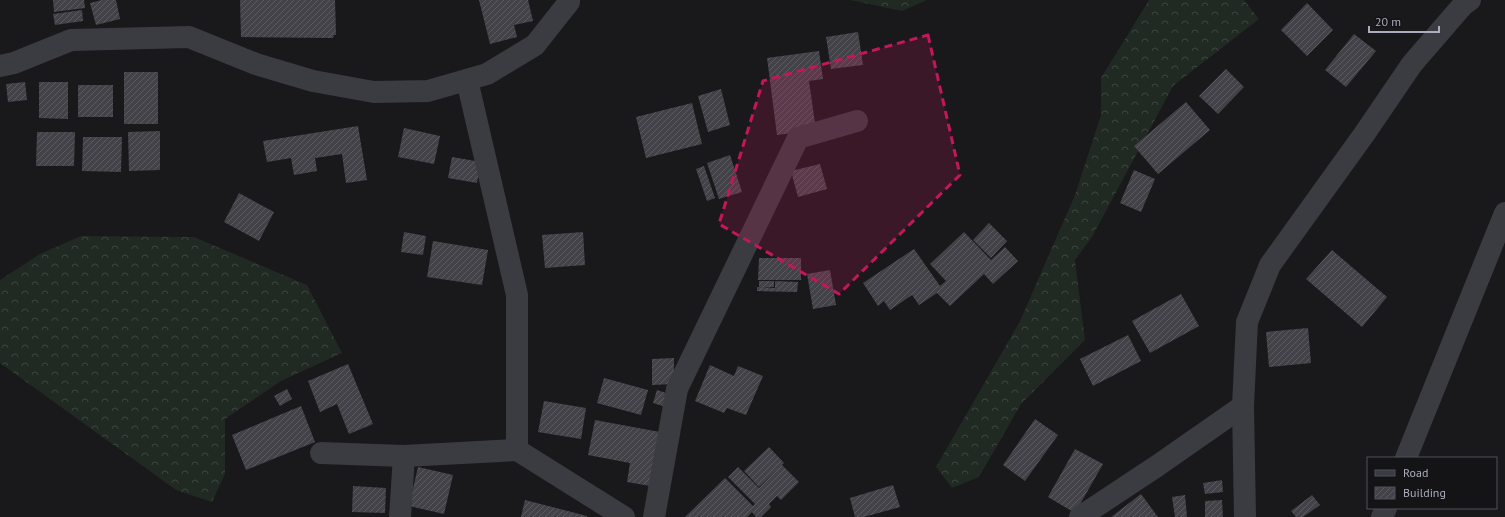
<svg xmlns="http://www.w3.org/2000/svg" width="1505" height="517" font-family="'PT Sans',sans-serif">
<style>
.forest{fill:url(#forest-crowns)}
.building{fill:url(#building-hatch)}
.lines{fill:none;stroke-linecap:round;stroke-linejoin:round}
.minor{stroke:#3b3b42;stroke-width:22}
.marked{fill:#c2185b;fill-opacity:0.2;stroke:#c2185b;stroke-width:3;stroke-dasharray:8 5;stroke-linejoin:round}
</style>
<defs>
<pattern id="forest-crowns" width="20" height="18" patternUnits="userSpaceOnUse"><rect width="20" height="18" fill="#202922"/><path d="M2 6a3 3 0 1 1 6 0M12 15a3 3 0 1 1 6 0" fill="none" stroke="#3e4540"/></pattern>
<pattern id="building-hatch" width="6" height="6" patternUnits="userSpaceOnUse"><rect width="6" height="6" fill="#434248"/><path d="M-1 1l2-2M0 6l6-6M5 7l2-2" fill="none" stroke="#5b5b60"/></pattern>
</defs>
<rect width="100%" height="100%" fill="#19181b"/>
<g class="forest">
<path d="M850 0H927L902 11Z"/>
<path d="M1149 0H1244L1259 19 1173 86 1092 237 1075 260 1085 340 1021 404 979 477 952 488 936 467 1020 321 1075 195 1101 115V78Z"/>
<path d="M81 236 194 237 307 285 342 353 281 381 225 419V474L212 502 176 490 0 363V280L40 254Z"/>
</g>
<g class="building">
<path d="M53 0H84L85 8 54 12Z"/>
<path d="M102 0H116L120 19 96 25 90 3Z"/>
<path d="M240 0H335L336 35H334L333 38 241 37Z"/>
<path d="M479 0H528L533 21 514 25 517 37 490 44Z"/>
<path d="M1307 3 1333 30 1307 56 1281 30Z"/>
<path d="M82 10 83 21 55 25 53 14Z"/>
<path d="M858 32 863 65 831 69 826 37Z"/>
<path d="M1354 34 1376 51 1346 87 1325 70Z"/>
<path d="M819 51 823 79 809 81 816 130 777 135 767 58Z"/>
<path d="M1226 69 1244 87 1218 114 1199 96Z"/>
<rect x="124" y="72" width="34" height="52"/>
<path d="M25 82 27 100 8 102 6 84Z"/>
<path d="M39 82H68V119L39 118Z"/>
<rect x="78" y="85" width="35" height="32"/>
<path d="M721 89 730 125 708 132 698 96Z"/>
<path d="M1186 102 1210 130 1158 174 1134 146Z"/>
<path d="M692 103 702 144 646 158 636 117Z"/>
<path d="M358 126 367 180 346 183 342 154 315 158 317 171 294 175 291 158 267 162 263 141Z"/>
<path d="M404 128 440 136 434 164 398 157Z"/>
<path d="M160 131V170L129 171 128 132Z"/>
<path d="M37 132H75L74 166H36Z"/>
<path d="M83 137H122L121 172 82 171Z"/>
<path d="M730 155 742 192 719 199 707 163Z"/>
<path d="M452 157 481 162 477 183 448 178Z"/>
<path d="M820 164 827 189 798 197 791 171Z"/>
<path d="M704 166 715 198 707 201 696 169Z"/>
<path d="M1134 170 1155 179 1141 212 1120 203Z"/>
<path d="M239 193 274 212 259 241 224 222Z"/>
<path d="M989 223 1007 241 991 258 973 240Z"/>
<path d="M404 232 426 236 423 255 401 252Z"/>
<path d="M583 232 585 265 545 268 542 235Z"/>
<path d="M964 232 991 260 1005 247 1018 261 993 284 984 274 950 306 937 293 919 305 912 295 890 310 884 301 878 306 863 283 914 249 940 286 946 281 930 264Z"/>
<path d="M433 241 488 250 482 285 427 277Z"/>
<path d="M1332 250 1387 297 1362 327 1306 279Z"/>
<path d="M759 258H801V280H758Z"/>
<path d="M830 270 836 305 813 309 807 274Z"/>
<path d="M759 281H774V287L762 288H775V281L798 282 797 292 757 291V287H759Z"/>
<path d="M1181 294 1199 326 1150 353 1132 321Z"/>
<path d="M1308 328 1311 363 1269 367 1266 332Z"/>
<path d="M1128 335 1141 361 1093 386 1080 359Z"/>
<path d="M674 358V384L652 385V359Z"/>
<path d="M348 364 373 424 349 434 337 404 320 412 308 381Z"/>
<path d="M710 365 734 376 738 366 763 376 746 415 727 408 724 413 695 401Z"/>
<path d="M604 378 648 390 641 415 597 403Z"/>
<path d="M287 389 292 399 280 406 274 396Z"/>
<path d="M657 390 669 394 666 407 653 403Z"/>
<path d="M544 401 586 408 581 439 538 432Z"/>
<path d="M301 406 315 442 246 470 232 435Z"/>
<path d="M1035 419 1058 435 1025 481 1003 465Z"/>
<path d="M595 420 660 432 650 486 627 482 630 463 588 455Z"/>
<path d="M769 447 784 463 782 465 799 482 781 500 777 496 769 504 771 507 761 517H756L752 512 747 517H685L725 478 753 506 755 504 728 477 738 467 759 488 776 471 759 487 744 471Z"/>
<path d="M1075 449 1103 464 1075 513 1048 497Z"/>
<path d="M418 467 453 475 444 514 409 506Z"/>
<path d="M1222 480 1223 492 1205 494 1203 483Z"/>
<path d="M893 485 900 507 864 517H855L850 498Z"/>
<path d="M353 486 386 488 385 513 352 512Z"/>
<path d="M1141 494 1158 517H1111Z"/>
<path d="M1185 495 1187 517H1175L1172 497Z"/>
<path d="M1312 495 1320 505 1303 517H1296L1291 511Z"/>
<path d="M525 500 587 516V517H521Z"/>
<path d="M1222 500 1223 517H1205V501Z"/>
</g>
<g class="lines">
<g class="minor">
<path d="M0 66 14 63 71 40 189 37 256 64 313 81 374 92 428 91 487 74 535 45 569 2V0"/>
<path d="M467 80 517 295V450"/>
<path d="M321 453 404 456 517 450 624 517"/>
<path d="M1406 458 1505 213"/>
<path d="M400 517 404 456"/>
<path d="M654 517 677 389 798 138 857 121"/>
<path d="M1080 517 1157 466 1243 406"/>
<path d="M1245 517 1243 406 1247 322 1270 265 1365 133 1412 64 1463 5 1470 0"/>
<path d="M1382 517 1386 508"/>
</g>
</g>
<path class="marked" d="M928 35 960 175 839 294 719 224 763 81Z"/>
<rect x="1367" y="457" width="130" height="52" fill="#141316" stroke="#505158"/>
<rect x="1375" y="470" width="20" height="6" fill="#3b3b42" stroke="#505158"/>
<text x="1403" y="477" font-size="12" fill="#aaadbc">Road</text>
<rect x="1375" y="487" width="20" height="12" fill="url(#building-hatch)" stroke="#505158"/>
<text x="1403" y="497" font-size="12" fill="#aaadbc">Building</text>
<path d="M1369 26v6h70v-6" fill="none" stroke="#aaadbc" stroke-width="2"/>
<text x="1375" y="26" font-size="12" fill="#aaadbc" stroke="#141316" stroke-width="3" paint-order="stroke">20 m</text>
</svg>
